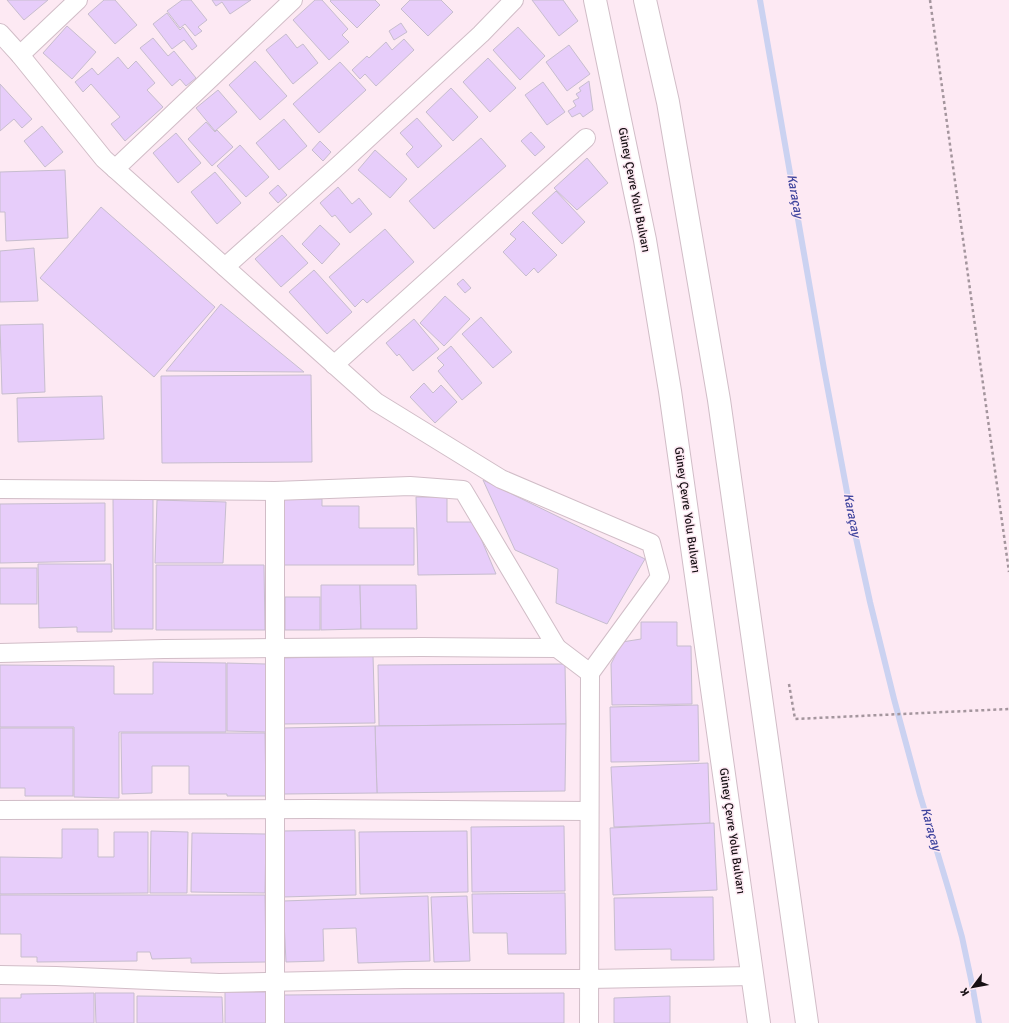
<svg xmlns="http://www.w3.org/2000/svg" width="1009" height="1023" font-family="Signika,sans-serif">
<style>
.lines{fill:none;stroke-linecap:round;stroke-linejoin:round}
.stream{stroke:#cbd2f1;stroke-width:6}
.building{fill:#e7cdfa;stroke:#c7bdce}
.street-casing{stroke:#d1bdc7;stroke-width:20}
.highway-casing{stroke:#d1bdc7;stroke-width:24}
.path{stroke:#a4959d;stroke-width:2.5;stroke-dasharray:3 3;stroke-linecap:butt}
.street{stroke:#fff;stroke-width:18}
.highway{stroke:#fff;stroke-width:22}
.labels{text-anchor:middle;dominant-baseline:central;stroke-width:3;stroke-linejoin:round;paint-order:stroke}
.street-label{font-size:12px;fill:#171014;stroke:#fde9f3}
.water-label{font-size:13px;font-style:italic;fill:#40459e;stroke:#fde9f3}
</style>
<rect width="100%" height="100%" fill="#fde9f3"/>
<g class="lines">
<path class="stream" d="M760 0 824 369 853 524 870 602 894 699 920 795 949 891 962 937 972 984 979 1023"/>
</g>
<g class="building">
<path d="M7 0H48L24 20Z"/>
<path d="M104 0H115L137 25 115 44 88 14Z"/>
<path d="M182 0H191L207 20 198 27 202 31 195 36 185 24 180 28 167 11Z"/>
<path d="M212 0H251L230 14 222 2 216 6Z"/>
<path d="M315 0H322L348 29 342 35 349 42 329 60 293 20Z"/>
<path d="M331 0H375L380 5 357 28 330 1Z"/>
<path d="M410 0H441L453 12 428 36 401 9Z"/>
<path d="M532 0H563L578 21 559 36Z"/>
<path d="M167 13 180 30 183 27 197 46 192 50 184 40 172 49 153 24Z"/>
<path d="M401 23 407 32 394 40 389 31Z"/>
<path d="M67 26 96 52 72 79 43 53Z"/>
<path d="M518 27 545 56 520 80 493 50Z"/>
<path d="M286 34 297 48 303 44 318 63 293 84 266 50Z"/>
<path d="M153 38 168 56 174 51 196 78 186 86 180 79 172 86 140 48Z"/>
<path d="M404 39 414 50 376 86 365 74 360 79 352 70 367 56 369 58 386 42 392 50Z"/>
<path d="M569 45 590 74 567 91 546 62Z"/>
<path d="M118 57 128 69 136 61 155 83 147 90 163 107 125 141 111 124 120 117 91 84 83 92 75 82 92 68 98 75Z"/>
<path d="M488 58 516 88 490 112 463 82Z"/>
<path d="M255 61 287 96 260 120 229 85Z"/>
<path d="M340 62 366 90 319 133 293 104Z"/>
<path d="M589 81 593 110 583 117 580 113 572 117 568 111 576 106 573 101 579 98 576 94 581 91 579 88Z"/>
<path d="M543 82 565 112 547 125 525 95Z"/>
<path d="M0 84 32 119 22 128 14 119 0 131Z"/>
<path d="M451 88 478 117 453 141 426 112Z"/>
<path d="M218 90 237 112 215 131 196 108Z"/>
<path d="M417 118 442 146 418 168 406 154 413 147 400 133Z"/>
<path d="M284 119 307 146 279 170 256 143Z"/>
<path d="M206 122 215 132 217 130 233 147 212 166 188 139Z"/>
<path d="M42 126 63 152 45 167 24 141Z"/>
<path d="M531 132 545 147 535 156 521 141Z"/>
<path d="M176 133 201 163 178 183 153 153Z"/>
<path d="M481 138 506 166 434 229 409 201Z"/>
<path d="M320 141 331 152 323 161 312 150Z"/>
<path d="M240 145 269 177 246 197 217 166Z"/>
<path d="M375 150 407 179 390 198 358 170Z"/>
<path d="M587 158 608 183 577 210 554 188Z"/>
<path d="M65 170 68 238 6 241 5 212H0V172Z"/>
<path d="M215 172 241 203 217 224 191 192Z"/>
<path d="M278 185 287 195 278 203 269 193Z"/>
<path d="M338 187 352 204 359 198 372 214 350 233 335 215 332 217 320 203Z"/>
<path d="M556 191 585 222 562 244 532 213Z"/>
<path d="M101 207 215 307 154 377 40 278Z"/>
<path d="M523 221 557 255 538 273 534 268 526 276 503 252 516 239 510 234Z"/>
<path d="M320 225 340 244 322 264 302 244Z"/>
<path d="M385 229 414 262 367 303 363 299 355 307 329 277Z"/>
<path d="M282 235 308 263 281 287 255 259Z"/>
<path d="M34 248 38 301 0 302V251Z"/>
<path d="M314 270 352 312 327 334 289 292Z"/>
<path d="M463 279 471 288 465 293 457 284Z"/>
<path d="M445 296 470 319 444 346 420 323Z"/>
<path d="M221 304 304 372 166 371Z"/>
<path d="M481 317 512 352 493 368 462 334Z"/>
<path d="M414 319 439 349 413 371 399 354 397 356 386 343Z"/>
<path d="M43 324 45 392 2 394 0 325Z"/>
<path d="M451 346 482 383 462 400 438 371 444 365 437 358Z"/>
<path d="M311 375 312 462 162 463 161 376Z"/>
<path d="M424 383 433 393 441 385 457 402 435 423 410 397Z"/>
<path d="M102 396 104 439 18 442 17 398Z"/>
<path d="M483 480 645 559 607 624 556 603 558 569 515 550Z"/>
<path d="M416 497H447V522H474L496 574 418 575Z"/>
<path d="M113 499H153V629H114Z"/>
<path d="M283 499H322V506H359V528H414V565H282Z"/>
<path d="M157 500 226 502 223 563H155Z"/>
<path d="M105 503V561L0 563V504Z"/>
<path d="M38 564H111L112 632H77V627L39 628Z"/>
<path d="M156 565H264L265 630H156Z"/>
<rect x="0" y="568" width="37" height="36"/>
<path d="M321 585H360L361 629 321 630Z"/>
<path d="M360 585H416L417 629H361Z"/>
<rect x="285" y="597" width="35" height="33"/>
<path d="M641 622H677V646H691L692 704 612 705 611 664 622 642 641 639Z"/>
<path d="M373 656 375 723 282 724 280 658Z"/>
<path d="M153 662 226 663V732H119V798L74 797V727H0V665L114 666V694H153Z"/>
<path d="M227 663 266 664V732L227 731Z"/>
<path d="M565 664 566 724 379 726 378 665Z"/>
<path d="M698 705 699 761 611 762 610 707Z"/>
<path d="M566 724 565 791 377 793 375 726Z"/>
<path d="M375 726 377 793 284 794 282 728Z"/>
<path d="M0 728H73V796H25V788H0Z"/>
<path d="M121 733H265L266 796H227V794H189V766H152V793L122 794Z"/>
<path d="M708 763 710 823 614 827 611 767Z"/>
<path d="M714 823 717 890 613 895 610 828Z"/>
<path d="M564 826 565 891 472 892 471 827Z"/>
<path d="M62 829H98V857H114V832H148V893L0 894V857L62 858Z"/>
<path d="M355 830 356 895 282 897 281 831Z"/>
<path d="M151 831 188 832 187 893H150Z"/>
<path d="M467 831 468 892 360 894 359 832Z"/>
<path d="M192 833 266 834 265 893 191 892Z"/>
<path d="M565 893 566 954H508L507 933H473L472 894Z"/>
<path d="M0 895H265L266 962 191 963V958L152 959 150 952H137V961L37 962V957H21V934H0Z"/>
<path d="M428 896 430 961 358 963 356 928 323 929 324 961 286 962 283 901Z"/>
<path d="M467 896 470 961 434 962 431 897Z"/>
<path d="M713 897 714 960H671V949L615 950 614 898Z"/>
<rect x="225" y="992" width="42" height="31"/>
<path d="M94 993V1023H0V998H21V994Z"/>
<path d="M95 993H134V1023H96Z"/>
<path d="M564 993V1023H283V995Z"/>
<path d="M137 996 222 997 223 1023H137Z"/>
<path d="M670 996V1023H614V998Z"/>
</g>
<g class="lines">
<defs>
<g id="street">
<path d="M0 33 20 55 104 159 376 402 501 479 651 543 660 577 590 673 589 1023"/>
<path d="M20 55 78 0"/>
<path d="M115 169 293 0"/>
<path d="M225 267 339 165 481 34 514 0"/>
<path d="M334 365 586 138"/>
<path d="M0 489 275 491 410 486 463 490 557 648"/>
<path d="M0 653 164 649 275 648 422 647 557 648 590 673"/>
<path d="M0 810 312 809 589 811"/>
<path d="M0 975 56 976 219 983 404 979H589L753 976"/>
<path d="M275 1023V491"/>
</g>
<g id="highway">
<path d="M595 0 645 240 670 391 759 1023"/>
<path d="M645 0 668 102 719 400 807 1023"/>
</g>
</defs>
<use href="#street" class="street-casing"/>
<use href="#highway" class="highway-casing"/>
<g class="path">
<path d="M930 0 1009 572"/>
<path d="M789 684 795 719 1009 709"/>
</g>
<use href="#street" class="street"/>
<use href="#highway" class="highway"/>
</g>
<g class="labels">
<g class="street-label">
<text transform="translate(634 190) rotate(79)">Güney Çevre Yolu Bulvarı</text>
<text transform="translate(687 510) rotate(82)">Güney Çevre Yolu Bulvarı</text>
<text transform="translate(732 831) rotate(82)">Güney Çevre Yolu Bulvarı</text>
</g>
<g class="water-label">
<text transform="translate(795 196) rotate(80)">Karaçay</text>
<text transform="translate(852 515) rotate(79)">Karaçay</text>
<text transform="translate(931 829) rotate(74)">Karaçay</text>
</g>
</g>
<g transform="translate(973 987) rotate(238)" stroke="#fde9f3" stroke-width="3" paint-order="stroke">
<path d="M0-3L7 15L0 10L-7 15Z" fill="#171014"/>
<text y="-6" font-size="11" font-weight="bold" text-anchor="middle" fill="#171014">K</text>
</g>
</svg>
